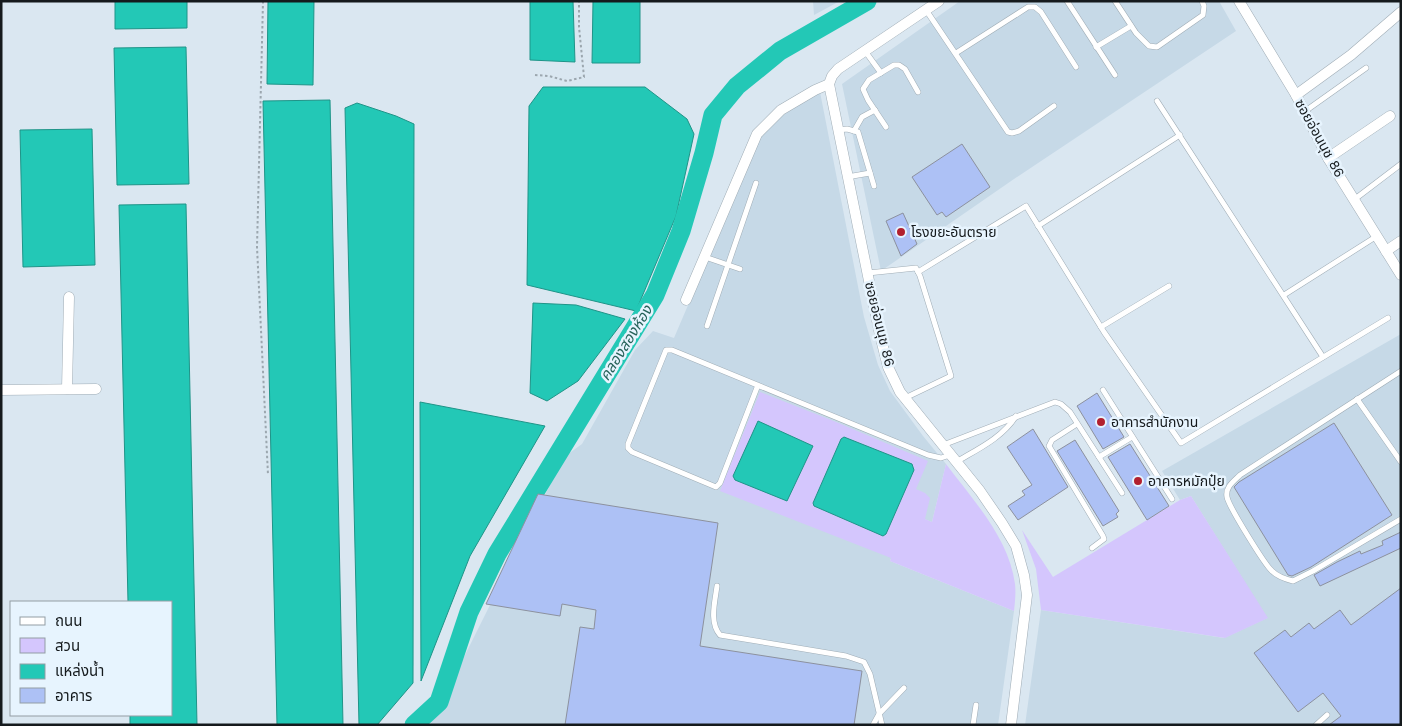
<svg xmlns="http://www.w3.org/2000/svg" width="1402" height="726" font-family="'Work Sans','Noto Sans Thai',sans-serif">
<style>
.built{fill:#c6d9e7}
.green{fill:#d4c6fd}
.water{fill:#23c8b6;stroke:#1f9488}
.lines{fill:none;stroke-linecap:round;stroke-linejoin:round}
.river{stroke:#23c8b6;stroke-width:19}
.building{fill:#adc1f5;stroke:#8c919e}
.lane-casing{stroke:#a0adb6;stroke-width:6}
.street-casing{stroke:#a0adb6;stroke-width:11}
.path{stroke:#9ca7af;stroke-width:2;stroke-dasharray:2.5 2.5;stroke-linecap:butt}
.lane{stroke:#fff;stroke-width:5}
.street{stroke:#fff;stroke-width:10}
.poi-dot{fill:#b2202f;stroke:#e7f4fe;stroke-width:2}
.labels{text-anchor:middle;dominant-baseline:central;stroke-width:5;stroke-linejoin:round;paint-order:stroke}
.street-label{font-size:14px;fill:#151a1d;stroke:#e7f4fe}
.poi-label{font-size:14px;fill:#151a1d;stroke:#e7f4fe;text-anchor:start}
.water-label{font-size:15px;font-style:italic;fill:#266259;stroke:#e7f4fe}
</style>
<rect width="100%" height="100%" fill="#dae7f1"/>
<g class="built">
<path d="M813 1H840L814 15Z"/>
<path d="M960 1H1219L1236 31 1014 179 881 271 842 84Z"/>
<path d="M820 92 864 317 878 365 890 391 923 436 946 464 932 522 908 513 890 561 1014 611 998 725H430L564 457 582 444 635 350 653 331 674 338 759 139 778 119 814 94Z"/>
<path d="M1401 334V725H1025L1041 610 1224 638 1267 618 1191 496 1180 500 1162 471Z"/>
</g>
<g class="green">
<path d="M760 392 836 422 928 461 916 489 925 493 930 498 925 519 932 522 946 464C973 500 1009 538 1015 584 1016 592 1015 602 1014 611L890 561 891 558 720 491Z"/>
<path d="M1191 496 1268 618 1225 638 1041 610 1036 569 1022 530 1053 577 1180 500Z"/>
</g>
<g class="water">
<path d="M115 1H187V28L115 29Z"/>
<path d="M268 1H314L313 85 267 84Z"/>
<path d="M530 1H573L575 62 530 60Z"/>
<path d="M593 1H640V63H592Z"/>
<path d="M186 47 189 184 117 185 114 48Z"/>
<path d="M543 87H645L687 119 694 134 676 216 636 311 527 285 529 106Z"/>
<path d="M330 100 343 725H277L263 101Z"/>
<path d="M357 103 396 116 414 124 413 683 377 725H359L345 108Z"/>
<path d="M92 129 95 265 23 267 20 130Z"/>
<path d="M186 204 197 725H130V715H171V602H128L119 205Z"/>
<path d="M533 303 576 305 625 319 578 381 547 401 530 393Z"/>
<path d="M420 402 545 426 470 556 421 681Z"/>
<path d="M758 421 813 446 787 501 735 480 733 476Z"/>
<path d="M844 437 912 464 914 470 886 534 883 536 814 506 813 503 841 439Z"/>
</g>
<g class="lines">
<path class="river" d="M414 725 439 702 469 612 497 554 655 295 681 231 704 153 713 115 737 86 780 51 867 1"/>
</g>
<g class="building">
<path d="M962 144 990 187 946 217 942 212 937 215 912 177Z"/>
<path d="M903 213 917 244 901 256 886 221Z"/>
<path d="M1097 393 1124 437 1103 449 1077 406Z"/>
<path d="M1334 423 1392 515 1311 567 1292 576 1288 575 1234 487 1239 482Z"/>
<path d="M1033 429 1068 487 1018 520 1008 506 1025 495 1022 491 1032 485 1007 447Z"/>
<path d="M1075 440 1119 511 1116 514 1118 517 1103 526 1057 451Z"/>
<path d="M1130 444 1169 506 1147 520 1108 457Z"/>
<path d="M538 494 718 523 700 646 862 671 854 725H565L580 627 594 629 596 610 562 604 560 616 486 604Z"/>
<path d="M1401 532V548L1320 586 1314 575 1337 562 1360 551 1361 554 1383 545 1382 541Z"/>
<path d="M1401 588V725H1329L1341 716 1323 693 1298 712 1254 653 1285 630 1291 637 1309 623 1314 629 1340 610 1351 625Z"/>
</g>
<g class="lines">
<defs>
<g id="lane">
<path d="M1067 1 1115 75"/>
<path d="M1115 1 1136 33 1149 46 1157 47 1203 15 1204 6 1202 1"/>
<path d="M926 10 1008 132 1012 133 1019 131 1054 106"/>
<path d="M1096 47 1131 26"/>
<path d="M865 51 881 73"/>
<path d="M956 53 1028 7H1035L1041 12 1076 67"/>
<path d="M1157 101 1323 357"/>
<path d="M1304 112 1366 68"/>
<path d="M886 127 868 100 863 89 869 80 894 65H899L905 69 918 92"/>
<path d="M838 130 847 129 858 132 874 186"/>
<path d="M854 131 862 117 875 110"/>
<path d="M847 177 870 173"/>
<path d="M1355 199 1401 164"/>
<path d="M1038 226 1180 135"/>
<path d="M705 257 740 269"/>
<path d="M918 272 1026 206 1104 332 1181 443 1388 318"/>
<path d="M868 273 916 268 920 276 951 376 905 398"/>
<path d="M1284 295 1377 236"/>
<path d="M707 326 756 183"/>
<path d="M1101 327 1169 286"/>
<path d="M1401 371 1240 475C1234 481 1225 487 1227 497 1229 507 1265 565 1272 571 1278 577 1285 579 1293 581L1313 571 1401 519"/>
<path d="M758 385 720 483 716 487 632 452 628 448V444L666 350H672L928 455 941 458 950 455"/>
<path d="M1103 390 1172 499"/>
<path d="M1357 399 1401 462"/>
<path d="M1077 424 1052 440 1049 446 1103 536 1104 539 1092 548"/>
<path d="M943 445 1055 402 1061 404 1070 412 1122 493"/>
<path d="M1099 457 1132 437"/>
<path d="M956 462C978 449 1002 438 1016 416"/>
<path d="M717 586C715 602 709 622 720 635L846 656 864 662 870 674 882 725"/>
<path d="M873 725 879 714 904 688"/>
<path d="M973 725 976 705"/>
<path d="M1316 725 1327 715"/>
</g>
<g id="street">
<path d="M939 1 838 69 832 76 829 84 880 335 888 367 900 392 980 491 1002 523 1016 546 1024 575 1027 595 1011 725"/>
<path d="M1239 1 1296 95 1328 158 1401 275"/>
<path d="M1296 95 1351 55 1401 12"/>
<path d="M1328 158 1390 116"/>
<path d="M1386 251 1401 241"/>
<path d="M686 300 757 134 781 110 815 90 829 84"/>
<path d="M67 389 69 297"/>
<path d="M1 390 96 389"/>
</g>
</defs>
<use href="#lane" class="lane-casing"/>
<use href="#street" class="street-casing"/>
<g class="path">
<path d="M263 1 257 247 268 475"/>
<path d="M535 75 549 76 567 81 584 77 579 27V1"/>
</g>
<use href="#lane" class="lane"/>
<use href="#street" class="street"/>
</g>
<g class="poi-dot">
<circle cx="901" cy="232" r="5"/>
<circle cx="1101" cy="422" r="5"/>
<circle cx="1138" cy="481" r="5"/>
</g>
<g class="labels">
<g class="street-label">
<text transform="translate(1320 138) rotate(61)">ซอยอ่อนนุช 86</text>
<text transform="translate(880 324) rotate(76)">ซอยอ่อนนุช 86</text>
</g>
<g class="poi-label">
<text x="911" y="232">โรงขยะอันตราย</text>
<text x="1111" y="422">อาคารสำนักงาน</text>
<text x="1148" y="481">อาคารหมักปุ๋ย</text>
</g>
<g class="water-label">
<text transform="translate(626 343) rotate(-58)">คลองสองห้อง</text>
</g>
</g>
<rect width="1402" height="726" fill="none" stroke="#151a1d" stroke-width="5"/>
<rect x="10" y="601" width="162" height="115" fill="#e7f4fe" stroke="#939da4"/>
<rect x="20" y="617" width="25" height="8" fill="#ffffff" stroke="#939da4"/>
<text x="55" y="626" font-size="15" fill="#151a1d">ถนน</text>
<rect x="20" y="638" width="25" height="15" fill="#d4c6fd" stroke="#939da4"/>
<text x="55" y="651" font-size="15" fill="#151a1d">สวน</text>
<rect x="20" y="664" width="25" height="15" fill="#23c8b6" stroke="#939da4"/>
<text x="55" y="676" font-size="15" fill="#151a1d">แหล่งน้ำ</text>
<rect x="20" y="688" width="25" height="15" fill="#adc1f5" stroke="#939da4"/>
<text x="55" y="701" font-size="15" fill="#151a1d">อาคาร</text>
</svg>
